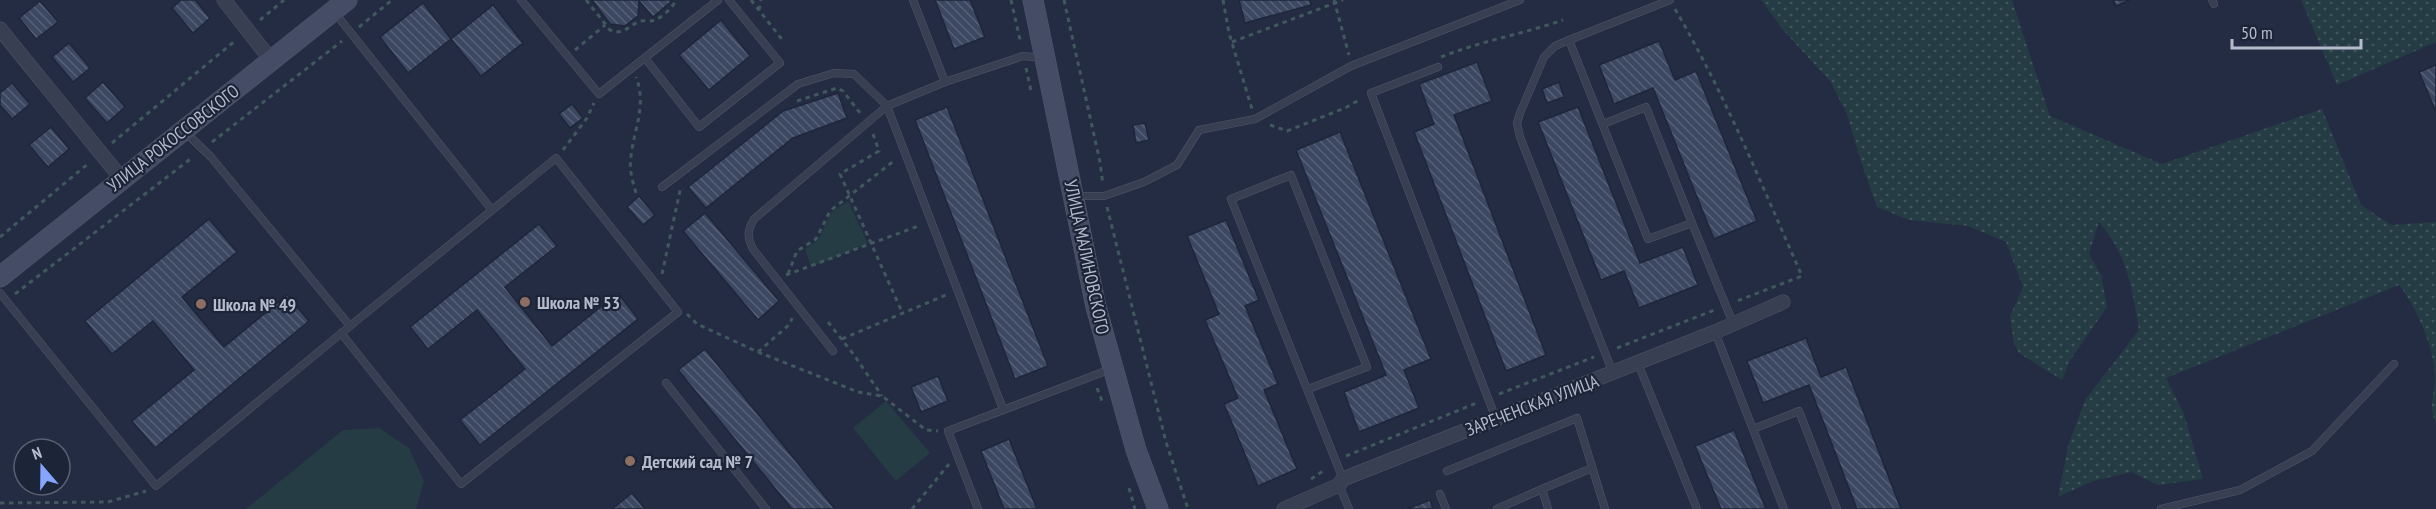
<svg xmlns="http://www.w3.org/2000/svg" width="2436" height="509" font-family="'PT Sans Narrow',sans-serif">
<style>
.grass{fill:url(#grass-dots)}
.park{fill:#253c44}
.building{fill:url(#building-back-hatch);stroke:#1e263a;stroke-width:1.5}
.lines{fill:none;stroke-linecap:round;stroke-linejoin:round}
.lane-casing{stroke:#50576a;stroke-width:8}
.street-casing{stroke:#50576a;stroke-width:15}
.secondary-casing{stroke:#50576a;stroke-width:21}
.path{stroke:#40585e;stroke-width:3;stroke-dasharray:4.5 4.5;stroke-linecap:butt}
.lane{stroke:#383f53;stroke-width:7}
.street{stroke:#383f53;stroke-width:14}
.secondary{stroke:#454d66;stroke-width:20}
.education-dot{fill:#8d6e63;stroke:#1c2438;stroke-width:2}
.labels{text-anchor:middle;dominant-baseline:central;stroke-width:4.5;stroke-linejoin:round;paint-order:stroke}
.street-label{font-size:18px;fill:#b5bbcd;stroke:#1c2438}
.poi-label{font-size:18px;font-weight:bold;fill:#b5bbcd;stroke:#1c2438;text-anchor:start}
</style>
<defs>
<pattern id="grass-dots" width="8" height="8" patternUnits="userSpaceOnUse" patternTransform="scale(1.5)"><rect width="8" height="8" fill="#253c44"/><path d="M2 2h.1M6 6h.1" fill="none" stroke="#42565e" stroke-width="1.8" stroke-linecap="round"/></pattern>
<pattern id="building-back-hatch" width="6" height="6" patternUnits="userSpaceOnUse" patternTransform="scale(1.5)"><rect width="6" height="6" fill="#3c4761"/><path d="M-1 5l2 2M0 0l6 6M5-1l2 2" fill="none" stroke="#566076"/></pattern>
</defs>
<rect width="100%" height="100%" fill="#232c43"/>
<g class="grass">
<path d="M1761 0H2012L2050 116 2162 164 2322 109 2361 205 2391 225 2436 222V423C2428 408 2434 397 2435 381 2436 351 2417 308 2399 285L2166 378 2184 414 2203 479 2158 485 2131 472 2093 481 2058 497 2068 446 2085 400 2139 330C2132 288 2128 256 2099 222L2089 254 2101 275 2107 307 2069 362 2062 380 2019 353 2014 344 2010 316 2023 287 2006 242 1968 226 1909 220 1877 207 1861 162 1847 114 1830 81 1783 30Z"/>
<path d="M2301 0H2436V42L2337 85Z"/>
</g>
<g class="park">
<path d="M848 201 868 244 811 267 805 249 818 240 831 213Z"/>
<path d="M886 401 930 453 896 481 853 428Z"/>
<path d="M379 428 409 448 424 481 416 509H246L343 430Z"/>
</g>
<g class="building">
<path d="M181 0H195L210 18 193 33 172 8Z"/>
<path d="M592 0H672V1L653 17 639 1 638 16 625 26 610 24Z"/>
<path d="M935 0H970L985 37 954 49Z"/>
<path d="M1239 0H1310L1311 5 1245 23Z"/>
<path d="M2113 0H2130L2116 6Z"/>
<path d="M40 1 58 22 36 39 19 18Z"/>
<path d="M423 3 451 39 408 73 380 37Z"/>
<path d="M493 5 523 43 481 76 451 39Z"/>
<path d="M721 20 750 56 709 90 679 55Z"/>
<path d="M1659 41 1675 80 1696 71 1757 221 1714 239 1653 88 1614 104 1599 65Z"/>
<path d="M69 43 90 68 73 82 52 57Z"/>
<path d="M1477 62 1492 101 1454 115 1546 355 1506 371 1414 132 1434 124 1419 84Z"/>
<path d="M2436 65V112L2419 72Z"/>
<path d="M103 82 125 107 107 123 85 98Z"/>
<path d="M1559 82 1564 97 1547 103 1542 89Z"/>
<path d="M12 83 30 104 12 119 0 105V93Z"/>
<path d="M838 93 847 118 793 138 706 208 688 187 783 111Z"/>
<path d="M572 104 583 118 570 128 559 114Z"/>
<path d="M947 107 1048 366 1015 379 915 120Z"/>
<path d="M1578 107 1640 263 1683 247 1698 285 1639 308 1624 271 1601 280 1538 122Z"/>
<path d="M1145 123 1149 140 1136 143 1133 125Z"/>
<path d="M51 127 69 149 48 167 29 145Z"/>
<path d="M1340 132 1431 359 1404 370 1419 408 1359 432 1344 392 1386 375 1296 150Z"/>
<path d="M639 196 655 215 643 225 627 207Z"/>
<path d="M705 213 779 301 758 320 683 231Z"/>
<path d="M209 219 237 252 182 297 224 347 287 295 309 321 155 448 132 421 194 370 153 321 112 354 85 321Z"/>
<path d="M1226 220 1259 300 1245 306 1278 384 1264 390 1297 469 1258 486 1224 404 1238 398 1205 320 1219 314 1187 236Z"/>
<path d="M539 224 557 246 505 287 552 346 618 293 638 319 480 445 460 420 525 369 477 310 428 349 410 327Z"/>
<path d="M1806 338 1821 377 1846 367 1901 509H1857L1809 385 1763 403 1747 361Z"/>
<path d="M705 349 835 509H792L678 370Z"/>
<path d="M938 376 948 401 921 412 911 387Z"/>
<path d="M1734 430 1766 509H1721L1695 446Z"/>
<path d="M1009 439 1037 509H1004L981 451Z"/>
<path d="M632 493 645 509H612Z"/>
<path d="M1430 500 1433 509H1407Z"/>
</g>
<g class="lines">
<defs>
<g id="lane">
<path d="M521 0 599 94 718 0"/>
<path d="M913 0 945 82"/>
<path d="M2212 0 2214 4"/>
<path d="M335 13 492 210"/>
<path d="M1569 40 1670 0"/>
<path d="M645 58 699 127 780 63 729 0"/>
<path d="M1438 67 1371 93 1496 419"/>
<path d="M1603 124 1646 107 1692 223"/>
<path d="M662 187 798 84 834 73 854 74 887 106 1003 409"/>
<path d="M1076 196H1104L1144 182 1177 165 1199 130 1255 119 1351 66 1520 0"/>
<path d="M0 293 156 486 350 326 211 157 184 131"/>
<path d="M1715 332 1784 509"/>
<path d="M341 333 461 484 678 312 556 158 350 326"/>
<path d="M833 351 753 249C747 237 747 231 754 219L887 106 945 82 1023 56 1043 58"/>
<path d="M1637 361 1697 509"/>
<path d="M1613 373 1520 137 1517 123 1520 113 1544 57 1555 46 1569 40 1648 239 1692 223 1733 323"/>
<path d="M666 383 766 509"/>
<path d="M1308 389 1367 367 1291 175 1231 199 1343 479"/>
<path d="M1753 429 1799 411 1837 509"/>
<path d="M1447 471 1577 418 1605 509"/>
<path d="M1339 485 1349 509"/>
<path d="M1542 489 1592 468"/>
<path d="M1440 494 1446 509"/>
<path d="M978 509 948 431 1111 369"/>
<path d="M1497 509 1542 489 1548 509"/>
<path d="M2161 509 2240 490 2312 451 2394 364"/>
</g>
<g id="street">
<path d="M224 0 271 60"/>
<path d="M0 29 121 178"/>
<path d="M1284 509 1339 485 1343 479 1715 332 1783 302"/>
</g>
<g id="secondary">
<path d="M1033 0 1096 307 1136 450 1158 509"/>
<path d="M0 277 347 0"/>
</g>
</defs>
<use href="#lane" class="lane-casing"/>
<use href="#street" class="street-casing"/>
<use href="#secondary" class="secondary-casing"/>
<g class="path">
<path d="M586 0 610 30C625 36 628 25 641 21 646 20 651 22 655 20 663 17 673 7 676 0"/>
<path d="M751 0 784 42"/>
<path d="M1011 0 1021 44"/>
<path d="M1064 0 1100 162 1103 185"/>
<path d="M1223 0 1229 33 1252 109"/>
<path d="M1334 0 1349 55"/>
<path d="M1675 9C1725 94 1762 186 1802 276L1737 301"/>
<path d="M759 10 761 0"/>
<path d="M260 20 284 0"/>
<path d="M359 27 392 0"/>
<path d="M1232 42 1343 0"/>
<path d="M575 50 605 25"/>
<path d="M1441 57C1481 41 1523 34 1563 20"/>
<path d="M1026 68 1031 91"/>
<path d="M797 101 837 88 843 91 860 113"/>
<path d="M1270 125 1287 131 1345 108 1361 99"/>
<path d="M873 134 879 151 840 174 902 312"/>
<path d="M212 142 342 41"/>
<path d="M112 143 236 40"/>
<path d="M563 150 587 118 594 103"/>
<path d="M636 193C632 180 629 169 631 156 634 129 647 105 636 77"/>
<path d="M1107 207 1166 442 1188 509"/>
<path d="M0 237 89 163"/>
<path d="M662 274 681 186"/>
<path d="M788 274 797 251 816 239 830 211 895 160"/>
<path d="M786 275 921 225"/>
<path d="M15 294 193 157"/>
<path d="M687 314 697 324 758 352 858 392 882 396 926 430 938 431"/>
<path d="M828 322 854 355 882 396"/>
<path d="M842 339 948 294"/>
<path d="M1617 348 1717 309"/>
<path d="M758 352 790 324 792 318"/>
<path d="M1097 388 1102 401"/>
<path d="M1499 394 1594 357"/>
<path d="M1346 456 1479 402"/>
<path d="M1311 479 1326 469"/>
<path d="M1129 488 1135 509"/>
<path d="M0 503 108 502 146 491"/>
<path d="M912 509 949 464"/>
</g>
<use href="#lane" class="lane"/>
<use href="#street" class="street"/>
<use href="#secondary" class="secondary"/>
</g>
<g class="education-dot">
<circle cx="525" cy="302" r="6"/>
<circle cx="201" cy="304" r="6"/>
<circle cx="630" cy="461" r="6"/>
</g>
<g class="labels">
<g class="street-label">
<text transform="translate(173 138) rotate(-38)">УЛИЦА РОКОССОВСКОГО</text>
<text transform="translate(1087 257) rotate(78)">УЛИЦА МАЛИНОВСКОГО</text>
<text transform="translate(1532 405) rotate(-21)">ЗАРЕЧЕНСКАЯ УЛИЦА</text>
</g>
<g class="poi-label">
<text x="537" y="302">Школа № 53</text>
<text x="213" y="304">Школа № 49</text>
<text x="642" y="461">Детский сад № 7</text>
</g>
</g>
<g transform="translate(42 467) rotate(340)"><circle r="28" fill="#1c2438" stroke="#596074" stroke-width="1.5"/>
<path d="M0-4.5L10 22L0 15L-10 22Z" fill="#87a5ff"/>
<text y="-9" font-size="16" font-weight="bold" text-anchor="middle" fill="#b5bbcd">N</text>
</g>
<path d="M2232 39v9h129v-9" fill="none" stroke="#b5bbcd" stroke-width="3"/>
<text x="2241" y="39" font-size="18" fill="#b5bbcd" stroke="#1c2438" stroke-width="4.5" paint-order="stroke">50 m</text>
</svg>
